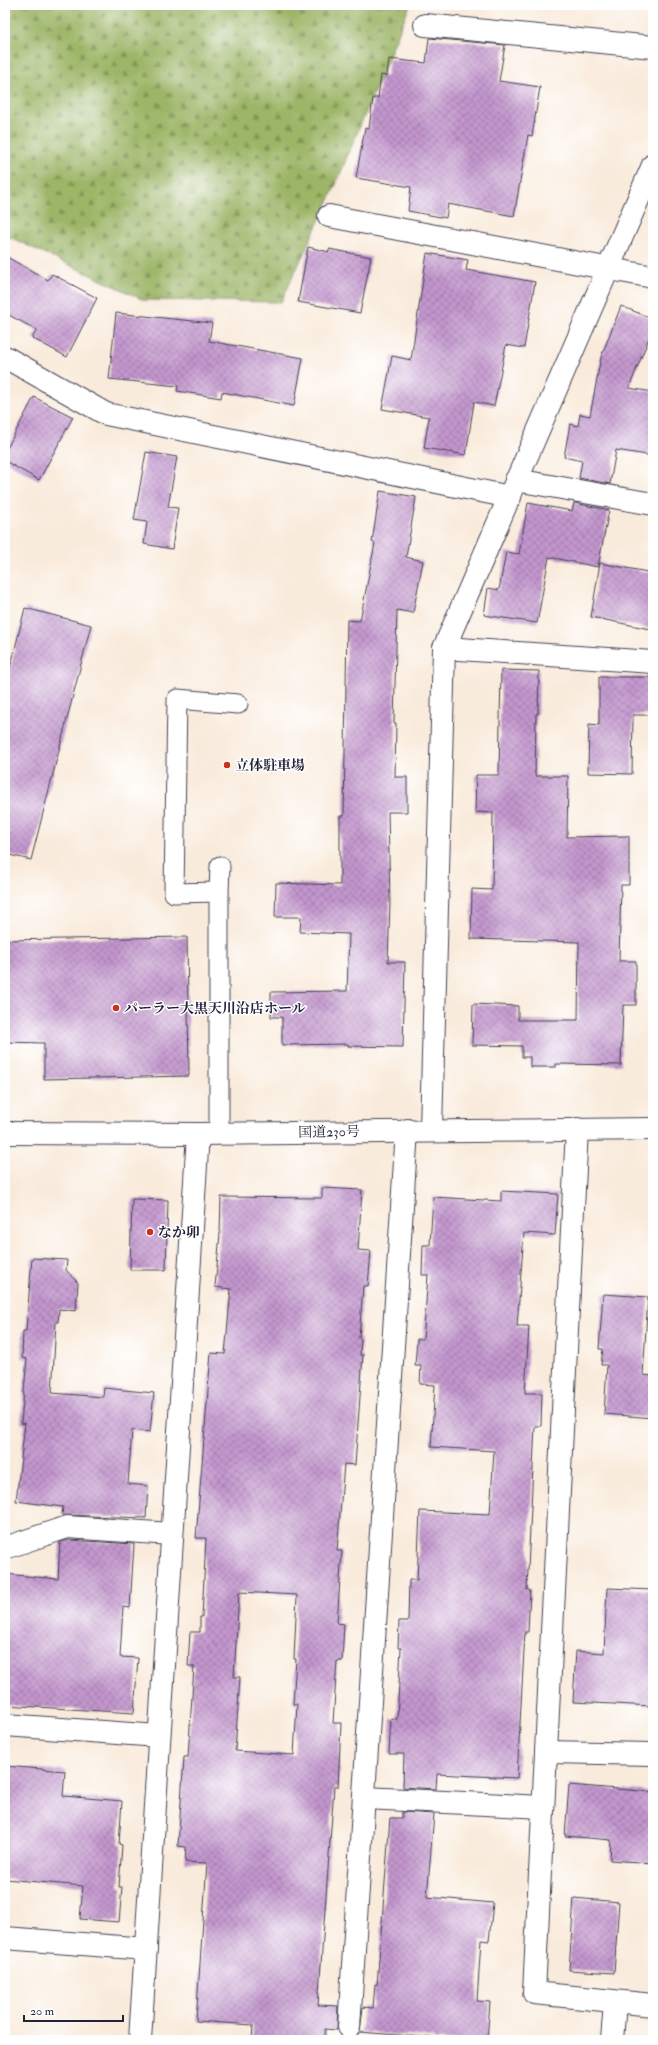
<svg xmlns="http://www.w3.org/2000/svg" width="658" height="2045" font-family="'IM FELL Double Pica','Noto Serif JP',serif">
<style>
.forest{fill:url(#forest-firs);stroke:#5f6c50}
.building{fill:url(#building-cross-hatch);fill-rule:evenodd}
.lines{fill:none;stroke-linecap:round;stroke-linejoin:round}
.service-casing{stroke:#424053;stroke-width:21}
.minor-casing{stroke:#424053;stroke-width:24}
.trunk-casing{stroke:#424053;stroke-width:24}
.service{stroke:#fff;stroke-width:19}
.minor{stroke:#fff;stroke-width:22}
.trunk{stroke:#fff;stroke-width:22}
.poi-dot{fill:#c8321e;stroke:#fff;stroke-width:1.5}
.labels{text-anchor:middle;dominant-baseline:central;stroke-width:3;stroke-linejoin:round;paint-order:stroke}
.poi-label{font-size:14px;font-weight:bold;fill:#22223b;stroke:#fff;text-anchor:start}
.street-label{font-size:14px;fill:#22223b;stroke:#fff}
</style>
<defs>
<pattern id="forest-firs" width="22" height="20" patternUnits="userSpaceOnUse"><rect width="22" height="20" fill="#9cb566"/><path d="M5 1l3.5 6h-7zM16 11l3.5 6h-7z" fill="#7f9355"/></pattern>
<pattern id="building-cross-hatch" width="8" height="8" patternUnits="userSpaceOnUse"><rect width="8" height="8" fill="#c396ce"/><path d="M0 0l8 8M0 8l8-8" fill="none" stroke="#9e7aa8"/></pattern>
</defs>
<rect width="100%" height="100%" fill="#fff"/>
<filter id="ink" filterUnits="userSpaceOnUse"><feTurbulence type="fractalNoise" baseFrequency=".025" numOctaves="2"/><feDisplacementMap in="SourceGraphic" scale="8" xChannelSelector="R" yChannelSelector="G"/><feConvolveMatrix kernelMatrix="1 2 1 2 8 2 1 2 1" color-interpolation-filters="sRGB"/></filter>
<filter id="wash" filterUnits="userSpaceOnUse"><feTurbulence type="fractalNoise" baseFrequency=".012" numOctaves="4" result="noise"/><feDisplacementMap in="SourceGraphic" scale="16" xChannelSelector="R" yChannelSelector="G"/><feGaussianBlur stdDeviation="0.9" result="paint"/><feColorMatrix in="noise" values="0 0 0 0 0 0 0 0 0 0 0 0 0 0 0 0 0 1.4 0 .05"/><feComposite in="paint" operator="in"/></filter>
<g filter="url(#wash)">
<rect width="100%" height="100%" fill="#f9ebdb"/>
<path class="forest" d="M5 5H410L334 189 281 302 144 300 5 235Z"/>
<g id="blocks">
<g class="building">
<path d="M429 38 505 45 499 81 540 87 532 136 528 135 514 216 448 204 446 218 408 211 411 187 356 178 365 128 369 129 373 98H378L381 75 387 76 389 59 426 63Z"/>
<path d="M308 247 329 252V249L371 257 360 313 298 302Z"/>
<path d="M427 253 468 260 466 270 535 282 524 348 506 345 494 406 474 402 466 455 424 448 429 417 382 409 392 356 411 360Z"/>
<path d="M5 256 48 280 52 274 97 298 67 357 32 338 37 330 5 313Z"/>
<path d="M621 306 653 319V328L629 388 653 392V456L616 450 610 484 579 478 582 461 564 457 570 424 578 426 580 414 590 416 601 357Z"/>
<path d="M116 313 212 323 209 341 303 358 294 406 222 392 221 398 177 391 178 386 109 379Z"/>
<path d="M34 397 73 417 39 480 5 461V452Z"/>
<path d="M146 452 177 457 168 507 178 508 172 549 144 544 147 522 134 520Z"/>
<path d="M380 491 416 497 406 557 423 561 413 613 397 610 394 723H396L395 777H407V812H388L390 902 388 962H405L403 1047 348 1046V1044L282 1045V1017H271V992L347 991 349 934 300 932 301 917H275L276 883 340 885V816H344L347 620 360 621 375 543 372 542Z"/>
<path d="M528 503 572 511 574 503 609 510 598 567 549 557 537 623 484 615 488 588 499 590 506 552 519 554Z"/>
<path d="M600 563 653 573V612L650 629 591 617Z"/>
<path d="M25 608 91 625 31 860 5 854V689Z"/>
<path d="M501 670 539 671 538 714H536L535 776H568L567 837 629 836V885H621L619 961H636V1005H623L621 1065 556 1064V1067H530V1057H522V1046L472 1045 473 1004 518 1006V1020H578L579 942 471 939 472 889 492 890 493 813 475 812 476 775H499Z"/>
<path d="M599 677H653V715H633L632 774 588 773 589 724 599 725Z"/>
<path d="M187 937 189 1076 44 1079V1043L5 1042V940Z"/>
<path d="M322 1188 362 1190 358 1250 371 1251 368 1286H363L359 1338 361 1339 360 1355H363L355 1465 344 1464 337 1551H342L337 1623 344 1624 342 1661H337L333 1723H341L338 1787H334L318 2005 338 2006 337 2030 325 2029V2040H252L253 2025 196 2021 207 1863 185 1862 186 1847 178 1846 184 1757H188L194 1666H188L190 1632H200V1617H202L206 1538H196L211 1353 225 1354 231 1289 215 1287 220 1234 221 1197 322 1198ZM239 1592 297 1595 294 1659H296L293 1704H297L294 1755 235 1751 240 1677H234Z"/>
<path d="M501 1191 558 1194 555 1235 524 1233 517 1326H529L525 1393H542L541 1426H535L527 1590H530L528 1632H525L517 1778 437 1774 436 1789 403 1787 404 1754H389L391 1718 397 1719 401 1648H398L399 1621H408L409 1580H417L420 1511 490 1514 494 1451 431 1447 435 1385 420 1384 421 1366H415L417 1339H423L424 1329 428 1275H422L423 1245H430L433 1197 501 1201Z"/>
<path d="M132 1199 168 1200 166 1270H130Z"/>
<path d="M32 1258 67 1260 66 1270 78 1283 76 1311 59 1309 58 1322H56L52 1393 103 1397 104 1388 154 1393 150 1432 132 1430 128 1484 148 1486 146 1518 62 1515 63 1507 16 1501 25 1424 21 1423 27 1359 22 1358 23 1331H26Z"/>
<path d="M603 1294 648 1297 643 1375 653 1376V1418L604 1414 607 1365H601L603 1349H599Z"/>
<path d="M69 1540 134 1544 130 1608 123 1607 120 1657 138 1658 134 1713 5 1705V1574L58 1579 60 1542Z"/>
<path d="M607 1588 653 1590V1706L573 1702 576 1651 604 1653Z"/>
<path d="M5 1766 65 1771 63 1796 122 1801 119 1844 122 1845 119 1887H122L119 1922 80 1919 83 1886 5 1879Z"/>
<path d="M569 1785 653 1792V1863L610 1860 611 1840 565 1836Z"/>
<path d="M402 1812 434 1814 427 1897 493 1903 489 1941 481 1940 477 2001 490 2002 487 2040H434V2038L360 2032 363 2007 373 2008 375 1984 377 1985 390 1818H402Z"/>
<path d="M574 1898 619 1902 614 1973 569 1970Z"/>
</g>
</g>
</g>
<g filter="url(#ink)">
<use href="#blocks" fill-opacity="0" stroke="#424053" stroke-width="1"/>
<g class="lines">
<defs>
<g id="service">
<path d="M219 892 220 866"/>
<path d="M219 1133V892L174 893 177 699 238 704"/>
</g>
<g id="minor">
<path d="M425 25 653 47"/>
<path d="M329 216 653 277"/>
<path d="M5 357 106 414 510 497"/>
<path d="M516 480 653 504"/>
<path d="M444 648 653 662"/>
<path d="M577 1129 534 1993 653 2005"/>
<path d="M431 1130 444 648 653 165"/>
<path d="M5 1548 67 1527 172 1534"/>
<path d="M5 1725 159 1736"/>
<path d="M546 1752 653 1754"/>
<path d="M365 1798 543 1807"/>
<path d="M5 1938 146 1949"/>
<path d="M349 2027 407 1130"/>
<path d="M140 2040 198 1134"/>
<path d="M612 2040 615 2003"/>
</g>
<path id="trunk" d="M5 1133 198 1134 653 1129"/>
</defs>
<use href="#service" class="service-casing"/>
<use href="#minor" class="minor-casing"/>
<use href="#trunk" class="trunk-casing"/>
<use href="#service" class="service"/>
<use href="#minor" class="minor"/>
<use href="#trunk" class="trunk"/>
</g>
</g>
<g class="poi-dot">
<circle cx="227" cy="765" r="4"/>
<circle cx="116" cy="1008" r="4"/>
<circle cx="150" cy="1232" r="4"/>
</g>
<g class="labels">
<g class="poi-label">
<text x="235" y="765">立体駐車場</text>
<text x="124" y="1008">パーラー大黒天川沿店ホール</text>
<text x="158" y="1232">なか卯</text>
</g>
<g class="street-label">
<text transform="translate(329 1132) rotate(-1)">国道230号</text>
</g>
</g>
<rect width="658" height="2045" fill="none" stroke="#fff" stroke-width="20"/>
<path d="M24 2015v6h99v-6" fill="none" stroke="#22223b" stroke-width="2"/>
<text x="30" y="2015" font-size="12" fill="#22223b" stroke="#ffffff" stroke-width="3" paint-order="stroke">20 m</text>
</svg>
